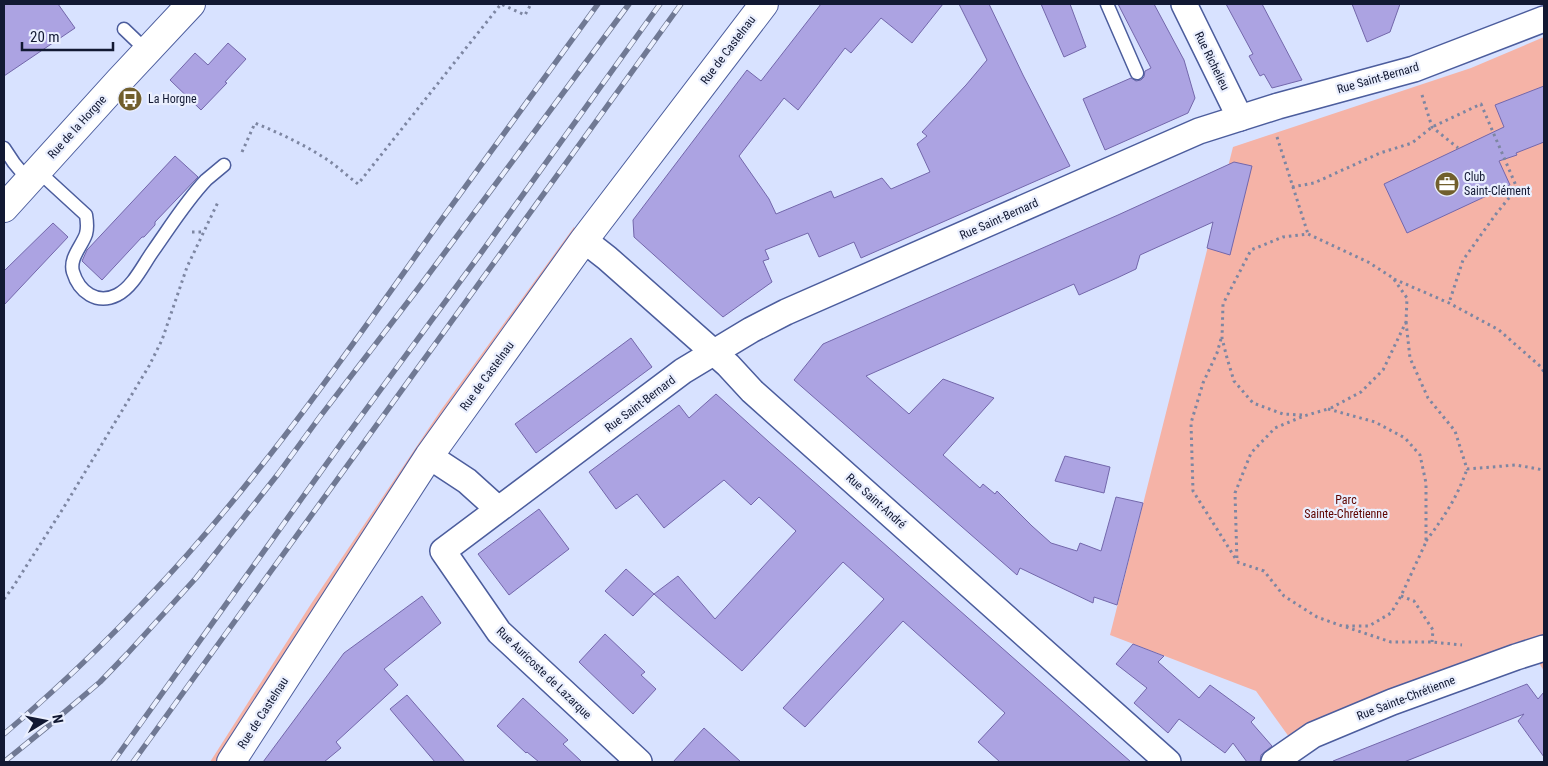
<svg xmlns="http://www.w3.org/2000/svg" width="1548" height="766" font-family="'Roboto Condensed',sans-serif">
<style>
.green{fill:#f5b3a7}
.building{fill:#aca3e2;stroke:#7367ab}
.lines{fill:none;stroke-linecap:round;stroke-linejoin:round}
.lane-casing{stroke:#4c5d9d;stroke-width:15}
.street-casing{stroke:#4c5d9d;stroke-width:28}
.secondary-casing{stroke:#4c5d9d;stroke-width:30}
.path{stroke:#7d86a2;stroke-width:3;stroke-dasharray:2.5 4;stroke-linecap:butt}
.lane{stroke:#fff;stroke-width:12}
.street{stroke:#fff;stroke-width:25}
.secondary{stroke:#fff;stroke-width:28}
.rail-casing{stroke:#707994;stroke-width:5.5}
.rail{stroke:#eaeffe;stroke-width:4;stroke-dasharray:11;stroke-linecap:butt}
.labels{text-anchor:middle;dominant-baseline:central;stroke-width:4.5;stroke-linejoin:round;paint-order:stroke}
.street-label{font-size:12px;fill:#121933;stroke:#eaeffe}
.poi-label{font-size:12px;fill:#121933;stroke:#eaeffe;text-anchor:start}
.park-label{font-size:12px;fill:#5e0501;stroke:#eaeffe}
</style>
<rect width="100%" height="100%" fill="#d8e2ff"/>
<g class="green">
<path d="M1544 37V671L1532 652 1297 748 1256 691 1110 635 1233 147 1471 68Z"/>
<path d="M574 227 584 240 231 762H210L311 604 441 410Z"/>
</g>
<g class="building">
<path d="M4 4H58L75 28 4 76Z"/>
<path d="M821 4H943L912 43 881 18 851 53 845 48 798 110 784 98 739 156 769 199 776 214 831 191 834 198 882 178 891 189 930 172 917 144 927 136 922 132 966 85 987 60 959 4H989L1023 75 1070 166 861 258 854 242 819 257 808 233 765 250 769 259 763 261 772 282 723 317 634 237 633 220 747 70 761 81Z"/>
<path d="M1041 4H1070L1086 47 1064 57Z"/>
<path d="M1118 4H1154L1184 60 1195 98 1188 113 1105 150 1083 99 1131 78 1136 81 1141 80 1144 77 1145 71 1151 68Z"/>
<path d="M1226 4H1262L1302 80 1272 88 1264 74 1260 76 1249 56 1253 54Z"/>
<path d="M1352 4H1400L1390 32 1367 42Z"/>
<path d="M228 43 246 59 225 82 227 83 201 110 170 80 195 53 208 65Z"/>
<path d="M1544 86V142L1516 153 1517 155 1499 161 1510 185 1407 233 1384 184 1504 127 1495 105Z"/>
<path d="M175 156 198 177 155 222V225L144 237H142L102 280 82 261 87 250Z"/>
<path d="M1234 162 1252 166 1230 255 1207 248 1213 222 1140 255 1136 269 1117 278 1079 295 1074 284 866 376 909 414 943 379 994 398 943 455 980 488 983 484 995 494 997 491 1032 526 1051 543 1077 551 1080 543 1101 551 1116 497 1143 503 1117 605 1094 597 1093 603 1020 568 1017 575 794 380 823 344 1118 215Z"/>
<path d="M53 223 68 237 4 305V271Z"/>
<path d="M631 338 652 367 536 453 515 424Z"/>
<path d="M716 394 769 442 1131 762H1000L978 742 1005 713 903 621 805 727 783 708 884 599 843 562 742 671 680 617 654 594 678 576 715 619 796 531 759 497 751 505 724 480 664 528 637 494 616 509 589 472 679 405 689 418Z"/>
<path d="M1065 456 1110 467 1104 493 1055 481Z"/>
<path d="M539 509 569 549 509 595 478 554Z"/>
<path d="M626 569 654 594 633 616 605 591Z"/>
<path d="M422 596 441 623 384 669 398 685 336 742 341 748 324 762H263L344 653Z"/>
<path d="M605 634 645 672 641 675 656 689 633 714 579 662Z"/>
<path d="M1133 644 1164 656 1158 662 1199 698 1210 685 1255 718 1251 722 1272 746 1261 755 1260 762H1247L1233 743 1225 753 1179 719 1168 733 1134 703 1147 688 1116 664Z"/>
<path d="M1527 684 1538 699 1544 692V757L1518 721 1524 714 1404 762H1333V761Z"/>
<path d="M407 695 465 762H435L390 709Z"/>
<path d="M523 698 568 740 563 744 582 762H539L527 752 526 753 497 726Z"/>
<path d="M704 728 741 762H673Z"/>
</g>
<g class="lines">
<defs>
<g id="lane">
<path d="M1107 4 1137 73"/>
<path d="M124 29 147 51"/>
<path d="M4 148 14 163 29 181"/>
<path d="M38 171 86 215C87 221 88 227 86 234 82 246 69 258 73 272 79 292 97 305 117 295 133 287 143 265 153 251 170 227 186 201 206 180 212 175 218 170 224 165"/>
</g>
<g id="street">
<path d="M1184 4 1240 118"/>
<path d="M584 240 607 258 728 365 752 391 1168 762"/>
<path d="M429 456 467 481 498 509"/>
<path d="M639 762 499 632 443 551 683 371 751 330 786 312 1199 131 1278 106 1414 69 1544 19"/>
<path d="M1274 762 1313 735 1392 702 1516 657 1544 648"/>
</g>
<g id="secondary">
<path d="M4 208 119 81 191 4"/>
<path d="M231 762 429 456 584 240 764 4"/>
</g>
</defs>
<use href="#lane" class="lane-casing"/>
<use href="#street" class="street-casing"/>
<use href="#secondary" class="secondary-casing"/>
<g class="path">
<path d="M1422 95 1432 127 1458 148"/>
<path d="M1277 137 1308 234"/>
<path d="M242 152 255 123C279 133 301 143 323 157 335 164 346 175 358 184L501 4 525 15 531 4"/>
<path d="M1292 187 1314 183 1380 153 1412 143 1432 127 1481 104 1517 188 1496 214 1463 260 1449 303"/>
<path d="M192 232H204"/>
<path d="M1394 279 1449 303 1499 330 1541 367 1544 372"/>
<path d="M1406 322 1410 358 1428 398 1455 431 1467 469 1516 465 1544 470"/>
<path d="M1221 339 1217 353 1203 383 1191 423 1193 491 1237 561"/>
<path d="M1328 409 1375 422 1405 438 1420 455 1426 483V542L1401 596 1391 613 1369 626H1342L1317 617 1284 596 1264 571 1237 562 1235 493 1251 453 1275 428 1304 416Z"/>
<path d="M1302 415 1283 414 1253 403 1234 381 1227 358 1222 338 1223 304 1251 250 1283 237 1308 234 1368 262 1393 278 1407 298 1406 322 1383 370 1361 392 1329 409"/>
<path d="M1426 541C1444 517 1457 498 1467 469"/>
<path d="M1401 596 1414 601 1433 630 1432 642"/>
<path d="M4 599 13 587 64 507 149 366 162 340 187 267 219 200"/>
<path d="M1346 627 1391 642H1432L1462 645"/>
</g>
<use href="#lane" class="lane"/>
<use href="#street" class="street"/>
<use href="#secondary" class="secondary"/>
<defs>
<g id="rail">
<path d="M4 734C69 679 130 619 187 555 279 451 359 336 439 223 492 150 545 77 598 4"/>
<path d="M4 762 47 727 100 682 127 654 196 578 278 474 319 418 420 286 629 4"/>
<path d="M113 762 345 438 481 253 660 4"/>
<path d="M133 762 681 4"/>
</g>
</defs>
<use href="#rail" class="rail-casing"/>
<use href="#rail" class="rail"/>
</g>
<defs>
<symbol id="bus-disc" viewBox="-11 -11 22 22"><circle r="9.5" fill="#715f2d" stroke="#eaeffe"/><path d="M-5-6H5V4H4V6H2V4H-2V6H-4V4H-5ZM-3.5-4V0h7V-4ZM-3.5 1.2v1.5H-2V1.2ZM2 1.2v1.5H3.5V1.2Z" fill="#fff"/></symbol>
<symbol id="office-disc" viewBox="-11 -11 22 22"><circle r="9.5" fill="#715f2d" stroke="#eaeffe"/><path d="M-6-3h4V-5.5h4V-3h4V5H-6ZM-1-4.5V-3h2v-1.5ZM-6 0V1H6V0Z" fill="#fff"/></symbol>
</defs>
<g fill-rule="evenodd">
<use href="#bus-disc" x="116" y="85" width="28" height="28"/>
<use href="#office-disc" x="1433" y="170" width="28" height="28"/>
</g>
<g class="labels">
<g class="street-label">
<text transform="translate(728 50) rotate(-53)">Rue de Castelnau</text>
<text transform="translate(1212 61) rotate(64)">Rue Richelieu</text>
<text transform="translate(1378 78) rotate(-16)">Rue Saint-Bernard</text>
<text transform="translate(77 127) rotate(-48)">Rue de la Horgne</text>
<text transform="translate(999 219) rotate(-24)">Rue Saint-Bernard</text>
<text transform="translate(487 376) rotate(-54)">Rue de Castelnau</text>
<text transform="translate(640 404) rotate(-37)">Rue Saint-Bernard</text>
<text transform="translate(876 501) rotate(42)">Rue Saint-André</text>
<text transform="translate(544 673) rotate(44)">Rue Auricoste de Lazarque</text>
<text transform="translate(1406 698) rotate(-21)">Rue Sainte-Chrétienne</text>
<text transform="translate(263 713) rotate(-57)">Rue de Castelnau</text>
</g>
<g class="poi-label">
<text x="148" y="99">La Horgne</text>
<text x="1464" y="177">Club<tspan x="1464" dy="14">Saint-Clément</tspan></text>
</g>
<g class="park-label">
<text x="1346" y="500">Parc<tspan x="1346" dy="14">Sainte-Chrétienne</tspan></text>
</g>
</g>
<rect width="1548" height="766" fill="none" stroke="#121933" stroke-width="10"/>
<g transform="translate(45 721) rotate(80)" stroke="#eaeffe" stroke-width="4" paint-order="stroke">
<path d="M0-4L9 19L0 12L-9 19Z" fill="#121933"/>
<text y="-8" font-size="14" font-weight="bold" text-anchor="middle" fill="#121933">N</text>
</g>
<path d="M22 42v8h91v-8" fill="none" stroke="#121933" stroke-width="2.5"/>
<text x="30" y="42" font-size="15" fill="#121933" stroke="#eaeffe" stroke-width="4" paint-order="stroke">20 m</text>
</svg>
